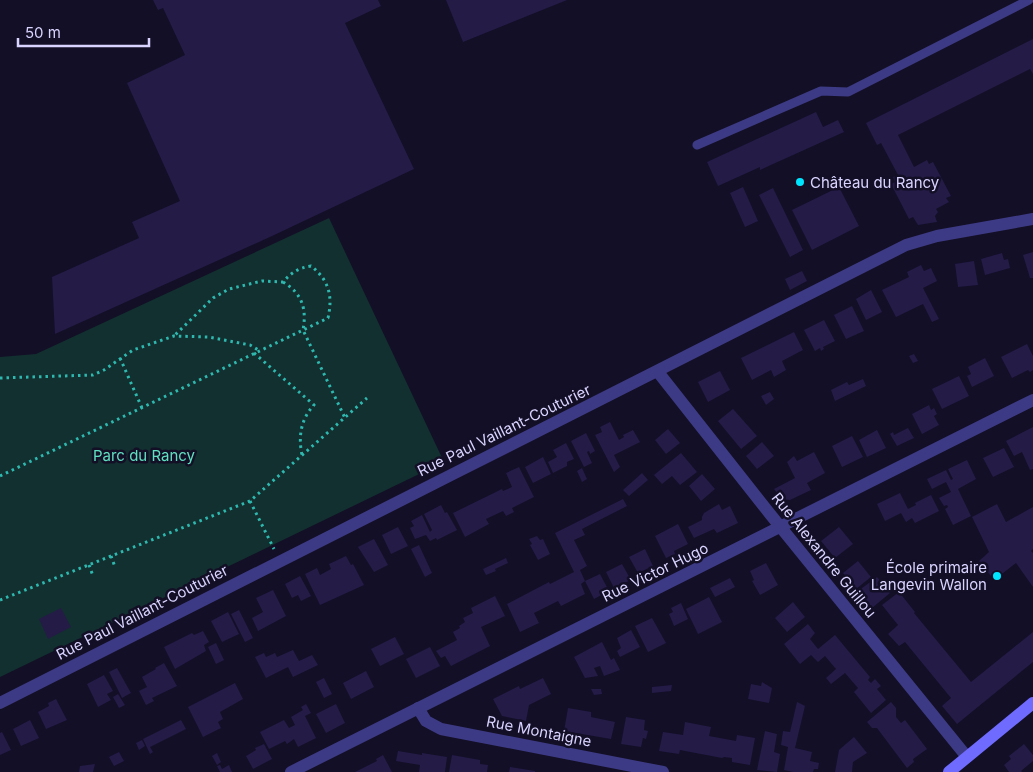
<svg xmlns="http://www.w3.org/2000/svg" width="1033" height="772" font-family="Inter,sans-serif">
<style>
.green{fill:#12302f}
.building{fill:#241b47}
.lines{fill:none;stroke-linecap:round;stroke-linejoin:round}
.path{stroke:#2fb8b0;stroke-width:3;stroke-dasharray:2.5 4;stroke-linecap:butt}
.lane{stroke:#3d3a85;stroke-width:9}
.street{stroke:#3d3a85;stroke-width:12}
.secondary{stroke:#6f6bff;stroke-width:12}
.poi-dot{fill:#00e5ff;stroke:#130f26;stroke-width:2}
.labels{text-anchor:middle;dominant-baseline:central;stroke-width:5;stroke-linejoin:round;paint-order:stroke}
.poi-label{font-size:15px;fill:#d9d4ff;stroke:#130f26;text-anchor:start}
.street-label{font-size:15px;fill:#d9d4ff;stroke:#130f26}
.park-label{font-size:15px;fill:#5fe0c0;stroke:#130f26}
</style>
<rect width="100%" height="100%" fill="#130f26"/>
<path class="green" d="M329 218 444 462 0 677V357L36 354Z"/>
<g class="building">
<path d="M153 0H378L381 6 345 23 414 169 272 236 55 334 52 277 139 238 132 222 180 201 127 83 185 55 163 8 158 10Z"/>
<path d="M446 0H567L463 42Z"/>
<path d="M1033 39V74L1030 69 898 135 914 167 927 160 929 164 933 162 951 196 946 198 949 202 936 209 938 212 935 216 937 222 918 225 913 217 909 219 891 184 895 182 893 177 898 175 881 143 877 145 866 123Z"/>
<path d="M816 112 823 127 838 120 844 132 760 170V167L718 186 707 162Z"/>
<path d="M743 187 758 221 745 227 730 193Z"/>
<path d="M839 187 859 226 812 250 792 210Z"/>
<path d="M773 188 803 250 790 257 759 195Z"/>
<path d="M1033 252V278H1030L1023 255Z"/>
<path d="M1002 253 1004 260 1008 259 1010 268 985 275 981 259Z"/>
<path d="M974 261 978 285 958 287 955 264Z"/>
<path d="M921 265 924 271 931 268 937 281 923 288 939 319 932 322 923 304 896 317 882 290 909 277 907 272Z"/>
<path d="M802 271 807 281 790 290 785 279Z"/>
<path d="M871 290 882 312 866 320 856 299Z"/>
<path d="M852 306 864 331 846 339 834 315Z"/>
<path d="M824 320 835 341 823 347 824 349 821 351 820 348 815 351 804 330Z"/>
<path d="M794 332 803 350 782 361 786 370 774 377 771 370 752 380 741 358Z"/>
<path d="M1027 344 1033 356V370L1030 372 1028 370 1012 378 1001 357Z"/>
<path d="M914 354 918 361 913 363 909 356Z"/>
<path d="M985 358 994 376 972 387 967 376 971 374 968 367Z"/>
<path d="M720 371 730 390 708 402 698 382Z"/>
<path d="M959 376 969 396 942 409 932 389Z"/>
<path d="M863 379 866 386 835 401 831 390 847 382 849 385Z"/>
<path d="M770 392 774 399 766 405 761 396Z"/>
<path d="M929 405 931 410 934 408 937 414 934 416 939 425 922 434 912 414Z"/>
<path d="M733 409 757 436 741 449 718 421Z"/>
<path d="M610 422 619 440 624 437 623 435 633 430 640 442 614 455 620 467 614 472 595 435 602 432 600 427Z"/>
<path d="M1033 427V469L1030 470 1022 452 1014 456 1006 441Z"/>
<path d="M908 428 914 438 897 446 890 434 893 432 894 435Z"/>
<path d="M668 429 680 443 666 454 655 440Z"/>
<path d="M877 430 886 448 867 457 859 440Z"/>
<path d="M586 433 595 451 590 454 589 451 587 452 592 463 584 467 571 441Z"/>
<path d="M852 436 863 457 842 467 832 446Z"/>
<path d="M762 442 774 456 757 469 746 456Z"/>
<path d="M566 443 574 459 567 462V466L553 473 548 462 557 457 553 450Z"/>
<path d="M1004 448 1014 467 993 477 983 458Z"/>
<path d="M814 452 825 473 807 483 811 490 790 500 782 499 774 489 795 478 787 462 794 456 797 461Z"/>
<path d="M681 453 697 472 680 485 672 476 662 484 654 475Z"/>
<path d="M543 457 551 474 533 483 525 467Z"/>
<path d="M967 460 976 479 958 489 971 516 953 525 945 509 948 507 947 505 944 506 939 498 951 492 946 482 932 489 927 479 946 470 951 480 953 479 948 469Z"/>
<path d="M519 467 534 497 512 508 514 512 506 516 503 511 486 519 489 524 465 537 453 513 502 489 503 491 512 487 506 473Z"/>
<path d="M582 468 587 479 582 482 577 471Z"/>
<path d="M642 473 648 480 629 496 623 490Z"/>
<path d="M702 474 715 489 701 501 689 486Z"/>
<path d="M900 493 908 509 916 505 915 503 931 495 939 511 915 523 912 518 906 522 901 513 885 521 877 504Z"/>
<path d="M623 499 627 506 582 529 585 535 574 540 587 566 580 570 585 581 581 584 585 594 561 606 558 601 534 613 539 623 520 632 507 604 549 582 550 584 574 572 555 533Z"/>
<path d="M719 504 722 510 730 506 738 523 717 533 714 529 694 538 688 527 702 520V517L704 513Z"/>
<path d="M997 504 1006 522 1033 507V549L1031 551 1033 553V587L1016 563 994 580 979 561 989 552 972 517Z"/>
<path d="M441 505 445 513 447 512 457 530 437 540 436 538 430 541 426 535 415 539 410 528 414 526 411 521 422 515 430 532 432 530 424 514Z"/>
<path d="M678 524 688 544 674 551 675 554 666 558 655 536Z"/>
<path d="M398 527 408 546 391 554 382 535Z"/>
<path d="M839 527 853 544 835 558 821 541Z"/>
<path d="M537 536 540 540 543 539 550 554 538 560 530 545 532 544 529 539Z"/>
<path d="M374 539 388 565 374 572 358 547Z"/>
<path d="M419 545 432 573 425 577 411 549Z"/>
<path d="M645 549 653 566 638 573 629 557Z"/>
<path d="M346 556 351 565 353 564 364 585 320 605 305 574 317 568 320 575 331 569 329 564Z"/>
<path d="M506 558 508 563 495 569 496 571 486 575 483 569Z"/>
<path d="M858 561 871 577 856 589 843 573Z"/>
<path d="M766 563 778 585 760 595 752 581 754 580 750 571Z"/>
<path d="M622 564 631 580 614 588 606 572Z"/>
<path d="M600 574 609 591 594 599 585 581Z"/>
<path d="M300 576 311 596 301 601 298 595 292 598 285 584Z"/>
<path d="M877 577 890 593 872 608 858 591Z"/>
<path d="M730 578 735 587 715 597 710 588Z"/>
<path d="M273 590 286 616 258 631 252 618 263 612 256 598Z"/>
<path d="M899 592 915 612 914 613 971 682 1033 632V662L957 724 942 706 951 698 905 642 899 646 888 634 898 625 882 605Z"/>
<path d="M495 596 505 616 481 627 490 646 451 666 445 656 441 658 436 651 457 640 453 632 460 628 459 626 465 622 463 618 473 613 471 608Z"/>
<path d="M709 597 722 622 698 634 686 609Z"/>
<path d="M793 602 805 617 787 632 775 618Z"/>
<path d="M681 603 688 619 674 626 669 614 673 612 671 608Z"/>
<path d="M61 608 71 627 48 639 39 619Z"/>
<path d="M239 610 253 638 245 642 231 614Z"/>
<path d="M228 612 239 634 222 642 211 621Z"/>
<path d="M652 618 666 643 648 652 635 626Z"/>
<path d="M808 624 815 633 810 639 818 649 835 635 870 677 868 680 871 683 875 679 881 686 877 689 886 700 871 713 854 692 858 688 845 673 831 684 826 678 836 669 825 656 818 662 811 655 800 664 784 644Z"/>
<path d="M631 630 640 647 620 657 617 651 621 648 617 638Z"/>
<path d="M203 631 209 642 204 645 206 651 175 669 164 647 192 633 194 635Z"/>
<path d="M395 637 404 654 380 666 371 649Z"/>
<path d="M602 642 611 660 614 658 620 670 604 676 600 666 594 668 598 676 585 678 574 657Z"/>
<path d="M216 643 224 660 216 664 208 647Z"/>
<path d="M430 647 440 666 416 678 406 659Z"/>
<path d="M293 650 299 661 312 655 318 665 293 677 288 667 266 678 255 657 264 653 266 657 275 653 277 657Z"/>
<path d="M164 663 177 686 152 698 154 701 146 705 139 691 147 687 142 677 156 669 155 668Z"/>
<path d="M117 668 131 693 122 698 109 672Z"/>
<path d="M366 671 374 687 351 699 343 683Z"/>
<path d="M104 675 113 691 107 694 111 700 98 707 87 684Z"/>
<path d="M324 678 332 694 324 698 316 682Z"/>
<path d="M543 678 551 694 529 705 526 721 502 716 493 699 519 686 520 689Z"/>
<path d="M762 682 772 688 769 703 748 699 751 684 761 686Z"/>
<path d="M235 683 243 699 220 712 223 719 218 722 221 728 203 737 188 707Z"/>
<path d="M672 685 671 691 652 693V687Z"/>
<path d="M591 689H601L602 694 594 695Z"/>
<path d="M118 694 125 705 119 708 113 697Z"/>
<path d="M56 699 67 720 46 729 38 712 49 706 48 703Z"/>
<path d="M797 702 805 706 795 748 812 752 810 761 819 763 818 769H814L813 772H793L784 770 788 747 781 745 783 731 790 732Z"/>
<path d="M891 702 896 708V717L901 723 905 720 927 749 913 759 914 762 907 768 877 728H872L867 722Z"/>
<path d="M306 704 311 713 305 716 316 738 298 747 294 739 287 744 285 741 269 749 260 732 284 720 289 728 295 725 291 717 303 710 301 707Z"/>
<path d="M336 704 345 723 326 733 316 714Z"/>
<path d="M568 708 591 712V717L615 722 611 739 564 731Z"/>
<path d="M626 717 645 720 644 730 648 731 646 739 643 738 641 747 621 744Z"/>
<path d="M30 720 39 738 21 746 13 729Z"/>
<path d="M181 720 186 729 150 747 153 752 150 754 143 739Z"/>
<path d="M685 722 711 727 709 736 736 741 737 735 755 738 750 765 732 762V758L724 757 722 758 680 750 679 754 659 751 663 732 683 735Z"/>
<path d="M520 724 525 725 524 734 518 733Z"/>
<path d="M765 731 777 734 774 752 780 754 777 772 757 770Z"/>
<path d="M2 732 11 750 0 755V733Z"/>
<path d="M854 737 867 753 853 762 852 772H835L839 750Z"/>
<path d="M142 740 145 746 139 750 136 743Z"/>
<path d="M264 744 272 759 253 769 246 756 256 750 255 748Z"/>
<path d="M1024 744 1033 755V761L1021 771 1022 772H1009L1004 765 1011 759 1009 756Z"/>
<path d="M398 751 422 755V753L447 757 445 772H419L420 765 396 761Z"/>
<path d="M119 752 124 761 114 766 109 757Z"/>
<path d="M217 753 221 762 217 765 212 756Z"/>
<path d="M383 755 392 772H355L377 761 376 759Z"/>
<path d="M452 755 480 760V764L488 765 487 772H449Z"/>
<path d="M95 764 93 772H79L80 766Z"/>
<path d="M220 765 222 769 229 765 232 772H220L217 766Z"/>
<path d="M510 767 535 771V772H509Z"/>
</g>
<g class="lines">
<g class="path">
<path d="M283 282C302 293 307 309 303 330L345 418"/>
<path d="M254 353 314 405C301 419 298 436 302 455"/>
<path d="M120 358 142 408"/>
<path d="M0 378 93 375 104 370 133 350 174 336 209 337 250 345 260 351"/>
<path d="M0 476 328 318C333 296 329 280 311 266 298 268 291 273 283 282L262 281 229 289 213 298 174 336"/>
<path d="M250 501 274 549"/>
<path d="M111 556 115 567"/>
<path d="M89 565 93 576"/>
<path d="M0 600 250 501 367 398"/>
</g>
<path class="lane" d="M697 145 821 91 848 92 1029 0"/>
<g class="street">
<path d="M658 372 770 514 967 757"/>
<path d="M0 703C301 549 605 399 906 245L937 236 1033 219"/>
<path d="M418 708 426 721 441 729 663 772"/>
<path d="M291 772 1033 400"/>
</g>
<path class="secondary" d="M949 772 1033 703"/>
</g>
<g class="poi-dot">
<circle cx="800" cy="182" r="5"/>
<circle cx="997" cy="576" r="5"/>
</g>
<g class="labels">
<g class="poi-label">
<text x="810" y="182">Château du Rancy</text>
<text x="987" y="567" text-anchor="end">École primaire<tspan x="987" dy="17">Langevin Wallon</tspan></text>
</g>
<g class="street-label">
<text transform="translate(504 430) rotate(-26)">Rue Paul Vaillant-Couturier</text>
<text transform="translate(824 555) rotate(51)">Rue Alexandre Guillou</text>
<text transform="translate(655 572) rotate(-26)">Rue Victor Hugo</text>
<text transform="translate(142 612) rotate(-27)">Rue Paul Vaillant-Couturier</text>
<text transform="translate(539 731) rotate(11)">Rue Montaigne</text>
</g>
<g class="park-label">
<text x="144" y="455">Parc du Rancy</text>
</g>
</g>
<path d="M18 38v8h131v-8" fill="none" stroke="#d9d4ff" stroke-width="2.5"/>
<text x="25" y="38" font-size="15" fill="#d9d4ff" stroke="#130f26" stroke-width="4" paint-order="stroke">50 m</text>
</svg>
